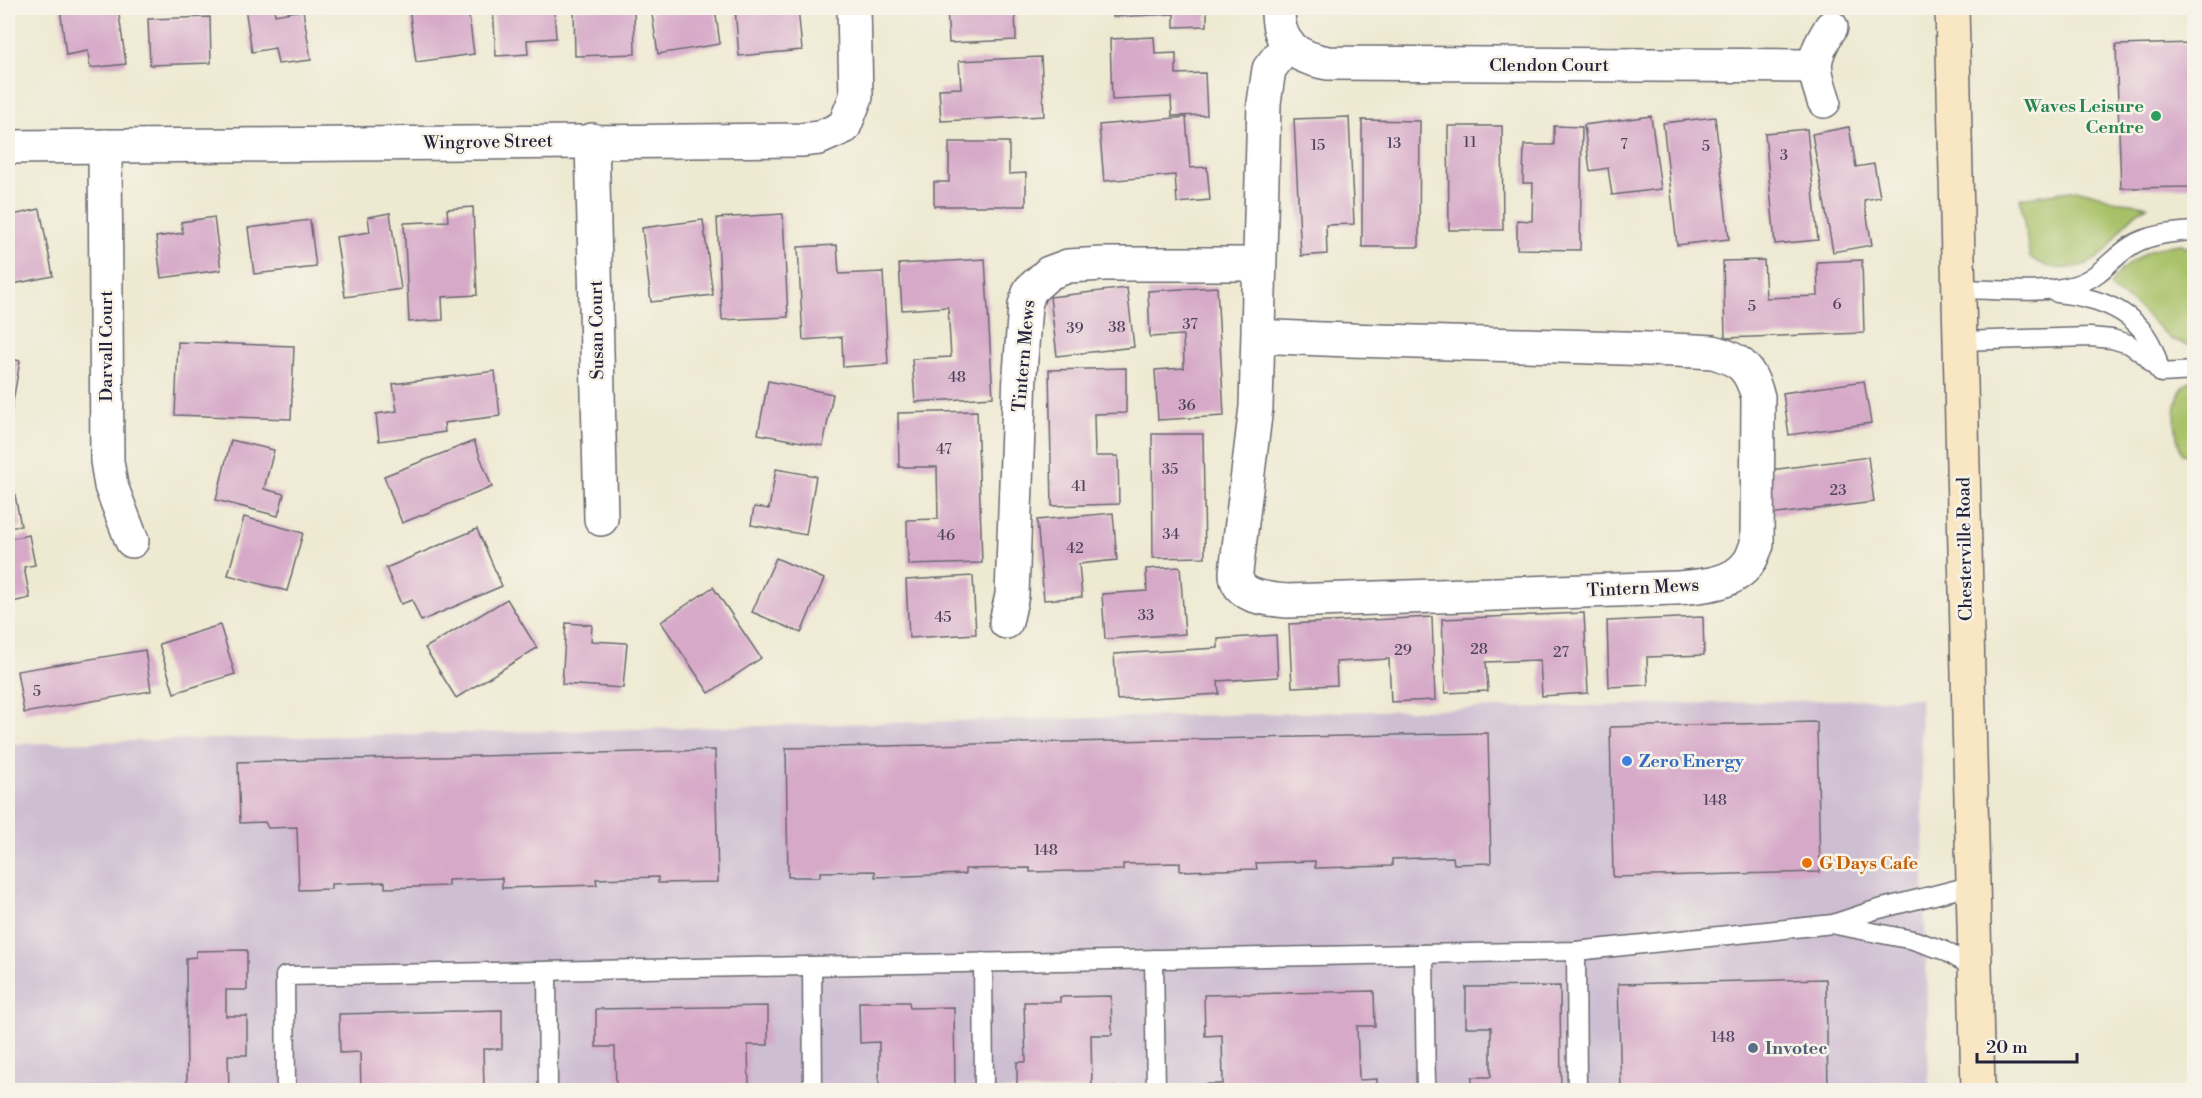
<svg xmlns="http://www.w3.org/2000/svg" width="2202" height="1098" font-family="'Libre Bodoni',serif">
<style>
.industrial{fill:#cdbed2}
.green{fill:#a8c167;stroke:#657251;stroke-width:1.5}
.building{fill:#d6a9c8}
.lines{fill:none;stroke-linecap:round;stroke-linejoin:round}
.service-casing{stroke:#696870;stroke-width:21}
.minor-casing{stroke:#696870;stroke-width:36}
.secondary-casing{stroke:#696870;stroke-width:36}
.service{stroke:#fff;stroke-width:18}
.minor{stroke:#fff;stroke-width:33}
.secondary{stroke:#f9e7c3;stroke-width:33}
.leisure-dot{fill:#2e9e5b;stroke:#f7f3e8;stroke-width:2}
.shop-dot{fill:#3f7fe0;stroke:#f7f3e8;stroke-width:2}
.food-dot{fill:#e8710a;stroke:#f7f3e8;stroke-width:2}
.service-dot{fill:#5c6f8a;stroke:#f7f3e8;stroke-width:2}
.labels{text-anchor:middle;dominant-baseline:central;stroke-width:5;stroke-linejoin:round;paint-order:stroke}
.number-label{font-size:15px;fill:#4f445e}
.street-label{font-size:18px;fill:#22223b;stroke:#f7f3e8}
.leisure-label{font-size:18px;font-weight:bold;fill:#27864d;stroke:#f7f3e8;text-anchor:end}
.shop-label{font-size:18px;font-weight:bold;fill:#366cbe;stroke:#f7f3e8;text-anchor:start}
.food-label{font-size:18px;font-weight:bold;fill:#c56008;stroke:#f7f3e8;text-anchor:start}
.service-label{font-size:18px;font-weight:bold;fill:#4e5e75;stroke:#f7f3e8;text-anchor:start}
</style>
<rect width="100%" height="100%" fill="#f7f3e8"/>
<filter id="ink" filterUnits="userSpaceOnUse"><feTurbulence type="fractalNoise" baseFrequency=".0167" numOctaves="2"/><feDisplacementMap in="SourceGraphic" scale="12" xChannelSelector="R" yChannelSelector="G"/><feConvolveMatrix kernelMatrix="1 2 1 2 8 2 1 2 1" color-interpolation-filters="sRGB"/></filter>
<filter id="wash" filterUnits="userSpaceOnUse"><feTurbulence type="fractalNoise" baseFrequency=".008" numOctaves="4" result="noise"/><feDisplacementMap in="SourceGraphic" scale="24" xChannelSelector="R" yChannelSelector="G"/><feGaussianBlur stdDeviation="1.35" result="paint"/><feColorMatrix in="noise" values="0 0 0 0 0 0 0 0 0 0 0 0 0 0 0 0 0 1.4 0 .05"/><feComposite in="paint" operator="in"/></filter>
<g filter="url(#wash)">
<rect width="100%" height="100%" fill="#eee9d1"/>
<path class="industrial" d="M1920 698 1929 1090H8V744Z"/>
<g class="green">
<path d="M2078 190C2092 192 2104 198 2118 201 2128 204 2136 202 2147 206 2127 217 2120 232 2107 249 2094 266 2067 272 2047 266 2041 264 2036 260 2030 258L2020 198Z"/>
<path d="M2181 244 2194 250V344L2188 345 2172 340 2134 304 2113 291 2110 286C2116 270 2141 254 2157 248 2164 246 2173 245 2181 244Z"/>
<path d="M2194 380V455L2182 454C2174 434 2168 389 2194 380Z"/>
</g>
<g id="blocks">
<g class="building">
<path d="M60 8H118L126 64 90 68 88 51 66 55Z"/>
<path d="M245 8H274L275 15 303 10 311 60 278 64 275 48 252 52Z"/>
<path d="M409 8H468L474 54 416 62Z"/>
<path d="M493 8H554L556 38 527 40 528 54 496 56Z"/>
<path d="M574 8H634L635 54 575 56Z"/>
<path d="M651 8H715L720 44 658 54Z"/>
<path d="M735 8H798L802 50 739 56Z"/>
<path d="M947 8H1015L1016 40 949 43Z"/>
<path d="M1112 8H1207V26L1174 27V14L1113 17Z"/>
<path d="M210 17 211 63 150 65 148 19Z"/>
<path d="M1154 37 1155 54 1176 53V74L1205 73 1207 115 1172 116 1171 97 1112 100 1110 39Z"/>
<path d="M2194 43V187L2121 188 2116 45Z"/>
<path d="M1041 57 1044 116 941 121 939 89 961 88 959 61Z"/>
<path d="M1651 116 1661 189 1612 195 1608 168 1590 171 1584 125Z"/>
<path d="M1186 117 1190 168 1207 167 1210 200 1177 203 1175 175 1104 181 1099 125Z"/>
<path d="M1349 117 1354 224 1326 225 1327 254 1301 256 1294 119Z"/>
<path d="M1715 117 1729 239 1677 245 1663 123Z"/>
<path d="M1362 120 1420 121 1419 247H1362Z"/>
<path d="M1448 126H1502L1503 230H1449Z"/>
<path d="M1554 126 1582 127 1580 250 1517 249V220L1532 221 1533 183H1523L1524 145H1554Z"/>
<path d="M1849 127 1856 167 1874 164 1880 197 1864 200 1872 245 1833 252 1812 134Z"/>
<path d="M1807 129 1818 240 1775 244 1765 133Z"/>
<path d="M949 142H1009V174L1026 173V206H934V182H949Z"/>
<path d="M473 207 477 295 442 297 443 320 409 322 404 223 448 221 447 209Z"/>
<path d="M40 209 53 276 8 285V216Z"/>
<path d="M390 213 401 289 345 297 336 237 370 232 368 217Z"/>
<path d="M783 214 788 317 722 320 717 218Z"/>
<path d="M214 217 221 270 161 278 156 237 183 233 181 222Z"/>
<path d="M310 220 316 267 254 274 248 228Z"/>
<path d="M703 220 713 295 651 302 642 228Z"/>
<path d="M837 245 839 274 883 272 888 364 843 367 842 337 803 340 798 247Z"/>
<path d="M985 259 993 397 915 402 912 359 951 357 948 307 902 310 899 264Z"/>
<path d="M1764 260 1766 298 1818 296 1817 262 1862 260 1864 333 1725 338 1723 261Z"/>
<path d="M1217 287 1224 416 1158 420 1155 370 1184 368 1183 335 1150 337 1148 291Z"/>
<path d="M1127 288 1134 347 1057 356 1050 297Z"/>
<path d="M178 342 294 346 291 419 175 415Z"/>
<path d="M8 358 20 361 10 419H8Z"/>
<path d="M1126 368V413L1094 414 1095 456H1118L1119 504 1052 506 1049 370Z"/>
<path d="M495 371 500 416 444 423 445 432 379 441 376 414 397 411 393 384Z"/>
<path d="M768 381 833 394 823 446 758 434Z"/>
<path d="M1864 381 1871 423 1789 435 1783 393Z"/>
<path d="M977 411 982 563 908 565 907 520 938 519 937 467H899L898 413Z"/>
<path d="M1152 434H1203L1205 557 1153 558Z"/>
<path d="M231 440 274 450 264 489 284 494 278 516 216 500Z"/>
<path d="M474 441 492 487 402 523 384 476Z"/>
<path d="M1868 457 1874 502 1769 515 1763 471Z"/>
<path d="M9 464 21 526 8 528V464Z"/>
<path d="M776 469 816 476 806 535 751 525 754 507 769 509Z"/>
<path d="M1113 513 1117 560 1079 564 1082 597 1044 600 1037 520Z"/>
<path d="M244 517 303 533 287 591 228 575Z"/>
<path d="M477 529 502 586 421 621 412 600 401 604 386 568Z"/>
<path d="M29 535 35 565 24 567 30 598 8 603V539Z"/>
<path d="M776 558 824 579 801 633 752 612Z"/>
<path d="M1180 567 1185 634 1105 639 1102 594 1147 591 1146 569Z"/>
<path d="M973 576 976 634 909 638 906 580Z"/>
<path d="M713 587 761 658 709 693 661 622Z"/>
<path d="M507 599 537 648 456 698 425 648Z"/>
<path d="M1584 613 1588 693 1542 696 1540 660 1486 662 1488 691 1445 693 1442 619Z"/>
<path d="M1432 617 1435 700 1391 702 1389 659 1336 662 1337 685 1292 687 1289 624Z"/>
<path d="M1703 617 1704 655 1647 657 1648 685 1609 687 1607 621Z"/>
<path d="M566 623 592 625 591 641 627 643 623 688 562 684Z"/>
<path d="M220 625 235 674 174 693 159 644Z"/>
<path d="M1276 635 1278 677 1218 681 1219 694 1117 700 1114 654 1218 648V639Z"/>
<path d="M145 650 151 691 24 713 17 671Z"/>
<path d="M1817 722 1820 872 1613 877 1610 727Z"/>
<path d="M1488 733 1491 863 1454 864 1453 857 1392 859V866L1315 868V861L1256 863 1257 869 1180 871V863L1123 864V870L1030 872V868L965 869V874L875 877V871L820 872V877H788L786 748Z"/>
<path d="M715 750 718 882 658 883V877L596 879 597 885 502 888V878L448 880V886L385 888V882L331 884V889L299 890 297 827 268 828 265 822 240 823 238 762Z"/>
<path d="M247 950V990H226V1016H247V1055H228L229 1090H187L186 958 196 957V951Z"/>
<path d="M1826 979 1828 1090H1621L1618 984Z"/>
<path d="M1560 986 1561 1090H1472V1077H1491V1027H1466V987Z"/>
<path d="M1374 991 1375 1026H1357L1359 1080 1377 1079V1090H1206V1084H1223L1222 1035 1205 1036 1204 995Z"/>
<path d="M1111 996 1112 1035H1091L1092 1087H1114V1090H1017V1062H1026L1024 1002H1060V997Z"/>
<path d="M859 1002H909L910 1008 954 1007 955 1090H879V1042L860 1043Z"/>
<path d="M768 1006V1045H748L749 1090H616L615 1047H596V1009Z"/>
<path d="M502 1010V1049H483L484 1090H361L360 1052 340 1053 339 1014Z"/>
</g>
</g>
</g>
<g filter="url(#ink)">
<use href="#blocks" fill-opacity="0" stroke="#696870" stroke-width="1.5"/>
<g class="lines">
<defs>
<g id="service">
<path d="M1958 289C1993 289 2052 296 2083 282 2104 273 2116 253 2136 243 2153 234 2175 232 2194 231"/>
<path d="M2057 293C2105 298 2148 315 2159 367"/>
<path d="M1960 341 2090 337 2112 339 2129 344 2146 356 2161 373 2194 371"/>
<path d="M1836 925 1913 940 1943 950 1976 969"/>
<path d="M1576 951 1577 1090"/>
<path d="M1424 954 1426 1090"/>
<path d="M1154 959 1156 1090"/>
<path d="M983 962 984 1090"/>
<path d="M812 966 813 1090"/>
<path d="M547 971 548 1090"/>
<path d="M286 1090 285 976 1576 951 1833 924 1875 910 1974 885"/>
</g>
<g id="minor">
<path d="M1278 8C1277 44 1295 57 1328 63L1814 66"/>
<path d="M1824 101C1812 65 1811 60 1831 27"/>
<path d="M592 140 601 519"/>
<path d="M105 146 107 461 111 486 132 541"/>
<path d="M8 147 801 140 819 138 844 127 856 97 854 8"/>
<path d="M1259 336C1410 344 1562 344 1713 352 1742 360 1750 369 1758 397L1757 545C1754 550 1753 557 1749 562 1734 585 1700 586 1676 588L1287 601C1268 599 1235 598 1236 572L1256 407 1264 103 1269 69 1287 46"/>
<path d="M1006 622 1012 595 1020 373 1025 305 1030 290 1049 273 1068 266 1104 264H1258"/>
</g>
<path id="secondary" d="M1952 8 1978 1090"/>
</defs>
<use href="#service" class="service-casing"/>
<use href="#minor" class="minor-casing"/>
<use href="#secondary" class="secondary-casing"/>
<use href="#service" class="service"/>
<use href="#minor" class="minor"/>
<use href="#secondary" class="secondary"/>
</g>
</g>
<circle class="leisure-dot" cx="2156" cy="116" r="6"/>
<circle class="shop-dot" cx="1627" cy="761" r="6"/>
<circle class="food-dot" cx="1807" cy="863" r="6"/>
<circle class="service-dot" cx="1753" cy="1048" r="6"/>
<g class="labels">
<g class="number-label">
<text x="1470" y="142">11</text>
<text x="1394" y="143">13</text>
<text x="1624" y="144">7</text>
<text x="1318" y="145">15</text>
<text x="1706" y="146">5</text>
<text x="1784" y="155">3</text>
<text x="1837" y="304">6</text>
<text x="1752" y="306">5</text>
<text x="1190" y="324">37</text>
<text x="1117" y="327">38</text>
<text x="1075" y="328">39</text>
<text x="957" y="377">48</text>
<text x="1187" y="405">36</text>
<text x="944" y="449">47</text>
<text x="1170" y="469">35</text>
<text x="1079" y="486">41</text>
<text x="1838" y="490">23</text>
<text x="1171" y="534">34</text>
<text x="946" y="535">46</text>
<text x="1075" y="548">42</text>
<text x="1146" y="615">33</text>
<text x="943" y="617">45</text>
<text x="1479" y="649">28</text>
<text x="1403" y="650">29</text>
<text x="1561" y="652">27</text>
<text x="37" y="691">5</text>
<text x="1715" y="800">148</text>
<text x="1046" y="850">148</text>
<text x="1723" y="1037">148</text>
</g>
<g class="street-label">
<text x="1549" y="65">Clendon Court</text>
<text transform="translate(488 142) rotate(-1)">Wingrove Street</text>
<text transform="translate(597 330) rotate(-91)">Susan Court</text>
<text transform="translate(106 346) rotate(-90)">Darvall Court</text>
<text transform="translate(1024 356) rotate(-85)">Tintern Mews</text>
<text transform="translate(1965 549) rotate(-91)">Chesterville Road</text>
<text transform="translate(1643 588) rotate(-3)">Tintern Mews</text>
</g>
<g class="leisure-label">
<text x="2144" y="106">Waves Leisure<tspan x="2144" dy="21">Centre</tspan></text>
</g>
<g class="shop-label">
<text x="1639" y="761">Zero Energy</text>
</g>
<g class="food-label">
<text x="1819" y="863">G Days Cafe</text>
</g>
<g class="service-label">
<text x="1765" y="1048">Invotec</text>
</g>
</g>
<rect width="2202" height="1098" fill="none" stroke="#f7f3e8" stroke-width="30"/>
<path d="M1977 1053v9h100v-9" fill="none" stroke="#22223b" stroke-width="3"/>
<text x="1986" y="1053" font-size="18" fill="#22223b" stroke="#f7f3e8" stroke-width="4.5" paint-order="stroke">20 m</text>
</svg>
